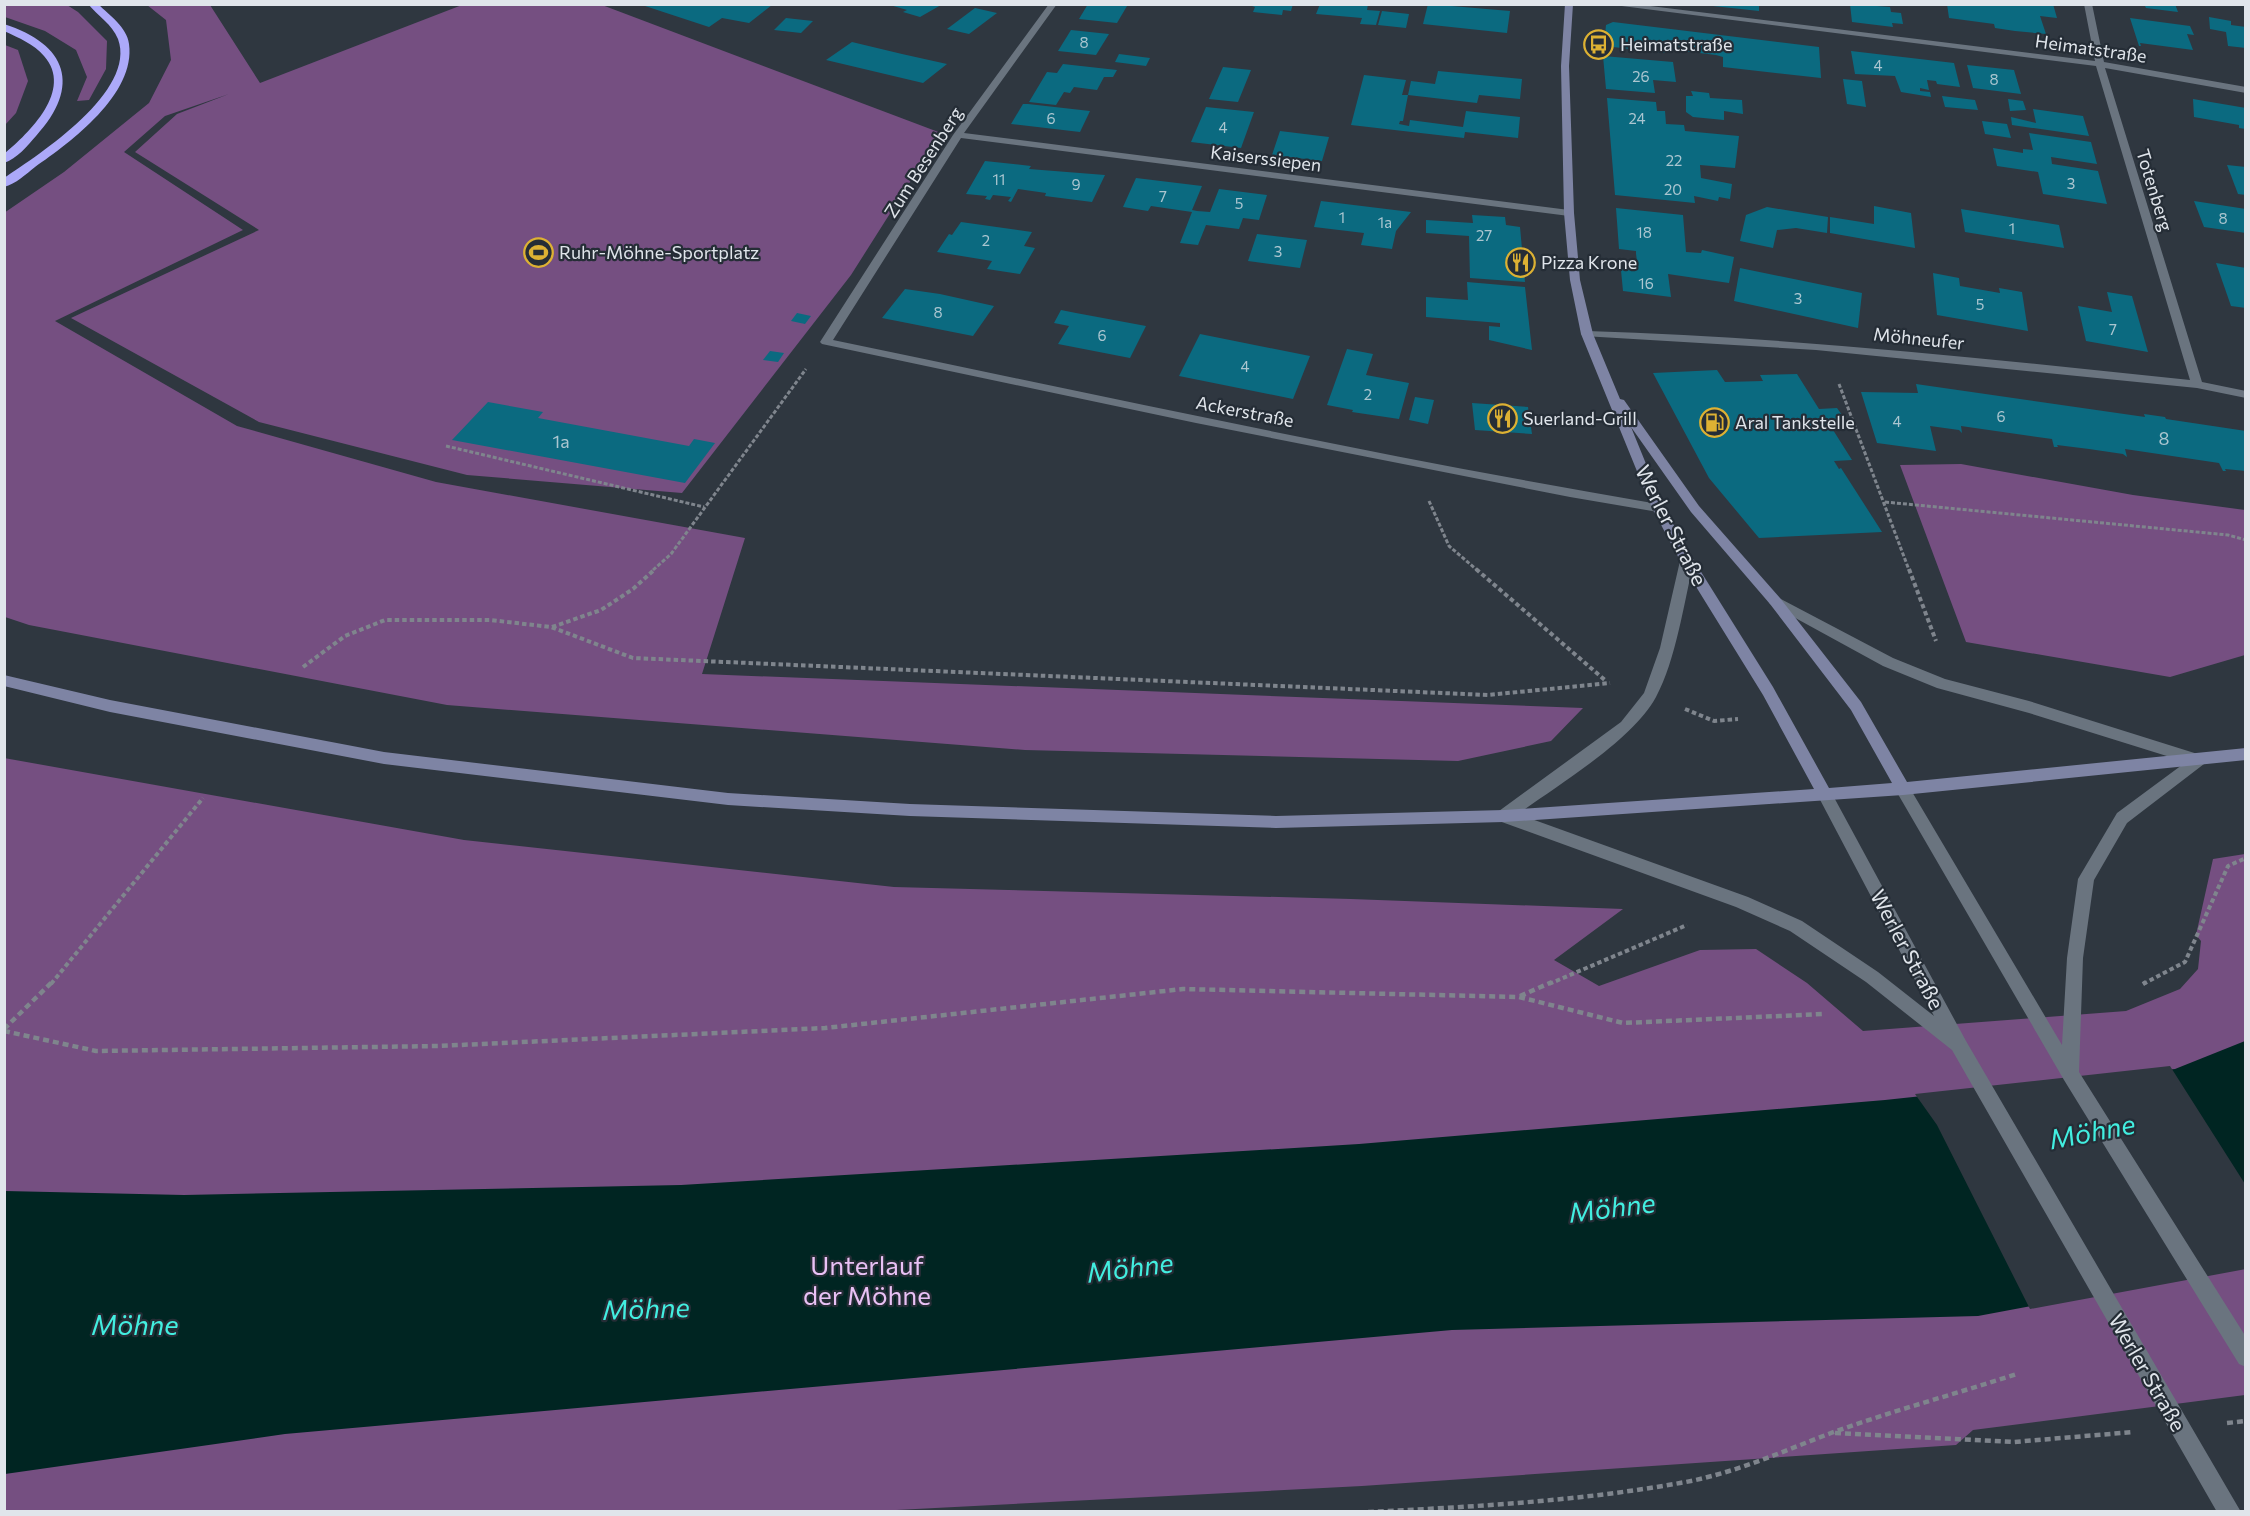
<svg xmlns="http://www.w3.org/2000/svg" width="2250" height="1516" font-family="Commissioner,sans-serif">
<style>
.green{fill:#754f81}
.water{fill:#002522}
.pier{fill:#2f3740}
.building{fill:#0b6a80}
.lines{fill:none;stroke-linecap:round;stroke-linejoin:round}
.path-far2{stroke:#7f858d;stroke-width:3;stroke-dasharray:4 2;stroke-linecap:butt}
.path-far1{stroke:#7f858d;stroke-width:4;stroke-dasharray:4.5 3;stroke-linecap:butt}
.path{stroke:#7f858d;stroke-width:4.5;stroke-dasharray:6 4;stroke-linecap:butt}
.minor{fill:#6a747f;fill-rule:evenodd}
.tertiary{fill:#6a747f;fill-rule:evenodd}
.secondary{fill:#7e84a4;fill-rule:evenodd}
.motorway{fill:#aca9f9;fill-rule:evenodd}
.labels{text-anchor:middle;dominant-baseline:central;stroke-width:4.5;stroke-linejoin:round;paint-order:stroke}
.far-number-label{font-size:15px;fill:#abc6d0}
.far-poi-label{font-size:18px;fill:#e0e5eb;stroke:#252d36;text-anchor:start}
.far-street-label{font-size:18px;fill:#e0e5eb;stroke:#252d36}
.number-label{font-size:18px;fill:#abc6d0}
.street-label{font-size:21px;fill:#e0e5eb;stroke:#252d36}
.near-park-label{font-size:26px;fill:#e9c1f5;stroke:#252d36}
.near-water-label{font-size:27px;font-style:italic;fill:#42eee0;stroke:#252d36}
</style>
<rect width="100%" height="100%" fill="#2f3740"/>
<g class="green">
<path d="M5 4 67 5 78 12 107 41 106 69 89 100 77 101 87 77 76 50 45 31 5 17Z"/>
<path d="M147 5H210L260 83 462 5H602L941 133 851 275 682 493 467 475 259 422 71 318 259 230 135 152 177 114 229 94 165 116 124 152 243 230 55 321 237 426 436 482 745 538 702 674 1583 708 1551 741 1458 761 1025 750 447 705 29 625 5 617 4 213 64 172 149 103 171 60 166 20Z"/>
<path d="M5 45 18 50 28 81 16 113 5 125Z"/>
<path d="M1961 464 2133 495 2245 510V655L2170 677 1966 642 1900 465Z"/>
<path d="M4 758 464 840 894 887 1351 899 1623 909 1554 960 1599 986 1700 950 1756 949 1807 983 1863 1031 2126 1011 2180 989 2198 969 2201 941 2196 935 2213 859 2245 854V1395L1973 1430 1956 1445 1362 1486 877 1511H5Z"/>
</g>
<path class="water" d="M2245 1041V1266L1978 1316 1452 1330 285 1434 5 1474V1191L184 1195 681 1185 1359 1144 1885 1100 2175 1069Z"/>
<path class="pier" d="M2170 1066 2245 1184 2246 1269 2030 1309 1937 1125 1915 1094Z"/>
<g class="building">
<path d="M766 4 772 5 749 23 722 18 709 27 642 5Z"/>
<path d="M1088 4H1115L1127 6 1117 23 1079 19Z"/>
<path d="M1246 4H1293L1291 11 1283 10 1282 15 1253 12 1255 7Z"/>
<path d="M1320 4H1368L1367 10 1380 11 1376 25 1360 24 1362 18 1316 14Z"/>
<path d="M1428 4 1510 11 1507 33 1423 24Z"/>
<path d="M1713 4H1759V11L1713 6Z"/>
<path d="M1850 4 1890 7 1891 12 1901 13 1903 24 1892 23 1893 27 1852 22Z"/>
<path d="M1947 4H2053L2057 18 2040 16 2046 34 2015 31 1995 28 1994 24 1949 18Z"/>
<path d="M2144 4H2175L2178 12 2146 8Z"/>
<path d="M890 5H941L920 17 903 12 907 10Z"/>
<path d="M975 8 997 13 969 34 947 29Z"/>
<path d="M1382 11 1409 14 1406 28 1378 25Z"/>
<path d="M2209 17 2231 21V25L2246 27V48L2228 46 2226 32 2210 29Z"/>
<path d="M786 18 813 21 801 33 774 30Z"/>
<path d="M2130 18 2190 26 2194 35 2187 34 2193 50 2140 43 2141 46H2139Z"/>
<path d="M1613 22 1819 47 1821 78 1723 67V57L1716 55 1666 49V53L1604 46 1606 25Z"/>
<path d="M1071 30 1109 34 1096 55 1058 51Z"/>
<path d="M852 42 902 54 947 64 923 83 826 60Z"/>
<path d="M1851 51 1954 63 1960 87 1937 84 1936 81 1927 80 1929 90 1920 88V91L1930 92 1931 97 1901 92 1895 76 1855 74Z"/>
<path d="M1119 54 1150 58 1146 66 1115 62Z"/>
<path d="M1603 56 1673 62 1676 82 1653 80 1655 93 1606 89Z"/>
<path d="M1063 64 1117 70 1113 77H1104L1097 90 1074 87 1070 93 1064 92 1056 105 1029 102 1047 72 1057 73Z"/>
<path d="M1967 65 2014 70 2021 94 1973 88Z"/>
<path d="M1223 67 1251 70 1238 102 1209 99Z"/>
<path d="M1438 71 1522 79 1520 99 1479 95 1477 103 1408 95 1411 81 1435 84Z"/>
<path d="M1364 75 1406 80 1402 95H1408L1403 121H1400L1399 124 1409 126 1410 120 1463 127 1466 111 1520 117 1518 138 1465 132 1464 138 1351 125Z"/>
<path d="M1843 79 1862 81 1866 107 1847 104Z"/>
<path d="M1691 91 1709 93 1710 98 1742 100 1743 114 1724 111V120L1693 117 1686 112V96H1693Z"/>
<path d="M1942 96 1975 100 1978 110 1945 107Z"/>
<path d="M1607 98 1656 102 1657 111H1665L1666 124 1684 125 1685 131 1739 136 1735 168 1700 165 1701 178 1732 184 1730 199 1719 197 1718 201 1694 196 1695 203 1615 195Z"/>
<path d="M2008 99 2023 101 2026 110 2010 111Z"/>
<path d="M2193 99 2246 108V129L2239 128V125L2194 117Z"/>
<path d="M1023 104H1028L1090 111 1080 132 1011 124Z"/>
<path d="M1206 107 1254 112 1241 148 1191 142Z"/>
<path d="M2033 109 2083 116 2089 136 2012 125 2011 117 2036 123Z"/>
<path d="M1982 121 2007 124 2011 138 1985 134Z"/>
<path d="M1280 131 1329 137 1322 161 1272 155Z"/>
<path d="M2029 133 2091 142 2097 164 2051 157 2052 164 2098 171 2107 204 2043 194 2038 172 1997 166 1993 148 2023 153V149L2033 150Z"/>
<path d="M985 161 1031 166 1029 169 1105 175 1092 202 1045 196 1046 193 1018 189 1011 202 1008 201 1011 197 993 195 990 200 985 199 987 196 966 194Z"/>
<path d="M2227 165 2246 167V195L2238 194Z"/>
<path d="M1136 178 1202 186 1192 210 1197 211 1210 212 1219 189 1267 195 1259 220 1243 218 1239 229 1206 225 1198 245 1180 243 1192 212 1151 206 1148 211 1123 207Z"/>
<path d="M1321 201 1370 207 1411 212 1396 231 1392 249 1361 245 1364 233 1314 227Z"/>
<path d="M2194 201 2246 209V233L2204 227Z"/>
<path d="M1874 206 1911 213 1915 248 1830 233V217L1874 224Z"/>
<path d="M1767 207 1828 217 1827 233 1796 228 1777 230 1773 248 1740 241 1746 215Z"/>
<path d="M1616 208 1683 215 1686 252 1701 253 1702 250 1734 257 1729 283 1668 274 1671 297 1623 291 1620 260 1637 261 1636 254V251L1619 249Z"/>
<path d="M1961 209 2059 225 2064 248 1965 232Z"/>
<path d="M1472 215 1505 217 1506 225 1520 227 1525 282 1470 278 1469 236 1426 233V220L1473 223Z"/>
<path d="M961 222 1032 232 1024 246 1035 248 1020 274 987 269 992 261 937 252 949 234 952 235Z"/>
<path d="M1257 234 1307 240 1300 268 1248 261Z"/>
<path d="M2216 263 2246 268V308L2231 306Z"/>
<path d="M1740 268 1862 293 1858 328 1734 301Z"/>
<path d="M1933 273 1959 278 1960 286 2000 293 1999 288 2022 292 2028 331 1937 315Z"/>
<path d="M1467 282 1525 287 1532 350 1489 340V326L1500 327V323L1426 317V297L1468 300Z"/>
<path d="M905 289 940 294 994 306 973 336 882 318Z"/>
<path d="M2107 292 2132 296 2148 352 2086 341 2078 306 2112 312Z"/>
<path d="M1061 310 1076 313 1146 326 1130 358 1058 344 1069 326 1054 323Z"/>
<path d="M797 313 811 316 805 324 791 321Z"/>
<path d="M1200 334 1310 356 1293 399 1179 376Z"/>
<path d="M1347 349 1373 354 1366 375 1409 383 1399 419 1352 412 1353 410 1327 405Z"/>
<path d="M770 351 784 353 778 362 763 360Z"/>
<path d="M1717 370 1725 382 1763 381 1760 375 1797 374 1819 409 1837 408 1847 422H1828L1852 460 1834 461 1839 469 1841 468 1882 532 1759 538 1709 478 1653 373Z"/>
<path d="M1916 384 2145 417 2144 414 2165 417 2166 419 2246 431V471L2225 469 2226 471H2223L2219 463 2125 449 2127 457 2123 454 2089 449 2057 445 2058 447H2054L2052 439 1961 426 1962 433 1959 430 1930 426 1936 451 1877 443 1861 392 1918 393Z"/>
<path d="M1415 397 1434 400 1428 424 1409 420Z"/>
<path d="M488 402 543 412 538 418 689 446 694 439 715 443 685 483 452 440Z"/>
<path d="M1472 403 1528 407 1532 434 1475 430Z"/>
</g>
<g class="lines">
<g class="path-far2">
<path d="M1839 384 1909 570"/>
<path d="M446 446 704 507"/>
<path d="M1429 501 1449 546 1477 570"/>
<path d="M1885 502 2228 535 2246 540"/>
<path d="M653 570 671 554 806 369"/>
</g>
<g class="path-far1">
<path d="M1476 569 1606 681"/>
<path d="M1909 569 1936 641"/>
<path d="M552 627 601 610 633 589 655 569"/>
<path d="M303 667 345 636 385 620H490L551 627 633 658 1488 695 1610 683"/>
<path d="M1685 709 1714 721 1738 719"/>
<path d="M51 984 203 798"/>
<path d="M1549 984 1687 925"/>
<path d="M2143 984 2185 962 2228 866 2246 858"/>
</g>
<g class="path">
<path d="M2143 984 2146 982"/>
<path d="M1520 996 1552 982"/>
<path d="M4 1029 52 982"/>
<path d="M4 1031 96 1051 438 1046 825 1028 1183 989 1519 997 1623 1023 1824 1014"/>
<path d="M2227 1423 2246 1421"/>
<path d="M1835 1433 2014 1442 2133 1432"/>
<path d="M1368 1512C1470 1507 1580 1501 1680 1483 1733 1474 1781 1452 1831 1433 1892 1411 1955 1394 2017 1374"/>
</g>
<g class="minor">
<path d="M1049 4H1057L964 133 1569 210 1574 213 1569 216 961 138 833 340C1107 397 1382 457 1658 504L1662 505 1664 508 1662 511 1658 512 1570 497 1196 423 822 344 820 342 953 135Z"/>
<path d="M1606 4H1634L2095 61 2084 4H2092L2104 62 2246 87V93L2105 68 2202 382 2246 391V398L2197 388 1816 350 1583 336 1581 334 1587 331C1789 337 1989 359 2190 380L2096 66Z"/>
</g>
<g class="tertiary">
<path d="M1687 556 1694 561C1684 602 1676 660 1656 697 1633 740 1558 785 1518 814L1748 897 1802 921 1878 972 1934 1016 1817 794 1820 790 1825 788 1830 790 1966 1041 2241 1512H2217L1952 1050 1866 982 1790 931 1736 907 1499 821 1496 816 1499 811 1621 722 1644 693 1660 648 1680 561Z"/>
<path d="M1775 596 1893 658 1945 679 2029 701 2204 756 2207 760 2204 764 2127 823 2094 880 2083 958 2079 1072 2246 1337V1367L2239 1364 2064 1080 1895 789 1898 785 1903 783 1908 785 2062 1045 2067 958 2078 879 2117 813 2186 762 2029 713 1937 688 1883 666 1770 604 1768 601 1770 598Z"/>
</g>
<path class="secondary" d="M1565 4H1573L1569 66 1574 213 1580 280 1593 334 1620 399 1624 400 1699 506 1780 598 1861 702 1907 782 2246 748V760L1903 795 1504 822 1276 828 910 816 728 805 384 764 110 712 4 686V675L110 700 384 752 728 793 910 804 1276 816 1504 810 1814 789 1763 695 1682 564 1652 508 1581 334 1570 280 1564 213 1561 66ZM1631 427 1691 512 1770 604 1851 710 1892 783 1829 788 1773 687 1693 559 1664 508Z"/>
<g class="motorway">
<path d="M88 4H98C109 15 127 27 129 44 136 94 71 142 35 167 26 174 16 184 4 187V178C40 154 137 91 118 39 112 24 98 16 88 4Z"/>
<path d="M4 24C67 44 82 86 36 136 28 145 17 159 4 163V154C29 133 74 90 44 56 34 44 19 38 4 31Z"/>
</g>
</g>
<defs>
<symbol id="bus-ring" viewBox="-11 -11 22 22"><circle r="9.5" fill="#252d36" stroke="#ddb133" stroke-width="1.5"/><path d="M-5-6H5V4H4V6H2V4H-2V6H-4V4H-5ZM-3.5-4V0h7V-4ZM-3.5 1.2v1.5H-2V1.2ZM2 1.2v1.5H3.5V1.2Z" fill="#ddb133"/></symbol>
<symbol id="stadium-ring" viewBox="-11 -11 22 22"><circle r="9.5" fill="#252d36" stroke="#ddb133" stroke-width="1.5"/><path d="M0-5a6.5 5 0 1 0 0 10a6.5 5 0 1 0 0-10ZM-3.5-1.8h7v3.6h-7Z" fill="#ddb133"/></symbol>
<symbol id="restaurant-ring" viewBox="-11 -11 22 22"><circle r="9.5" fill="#252d36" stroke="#ddb133" stroke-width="1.5"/><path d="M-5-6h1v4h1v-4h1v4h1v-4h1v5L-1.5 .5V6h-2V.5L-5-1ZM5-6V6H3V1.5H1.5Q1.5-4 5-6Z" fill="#ddb133"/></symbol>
<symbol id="fuel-ring" viewBox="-11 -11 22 22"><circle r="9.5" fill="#252d36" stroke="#ddb133" stroke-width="1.5"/><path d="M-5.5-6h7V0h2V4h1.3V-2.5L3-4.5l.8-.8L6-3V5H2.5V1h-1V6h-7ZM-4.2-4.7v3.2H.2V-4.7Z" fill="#ddb133"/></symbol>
</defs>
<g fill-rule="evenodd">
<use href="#bus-ring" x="1582" y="28" width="33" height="33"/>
<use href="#stadium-ring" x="522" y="236" width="33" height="33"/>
<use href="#restaurant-ring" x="1504" y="246" width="33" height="33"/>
<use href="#restaurant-ring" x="1486" y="402" width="33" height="33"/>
<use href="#fuel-ring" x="1698" y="406" width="33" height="33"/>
</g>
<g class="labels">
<g class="far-number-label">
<text x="1084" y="42">8</text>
<text x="1878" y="65">4</text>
<text x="1641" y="76">26</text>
<text x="1994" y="79">8</text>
<text x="1051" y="118">6</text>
<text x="1637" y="118">24</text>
<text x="1223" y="127">4</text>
<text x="1674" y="160">22</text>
<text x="999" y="179">11</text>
<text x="2071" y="183">3</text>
<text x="1076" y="184">9</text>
<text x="1673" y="189">20</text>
<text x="1163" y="196">7</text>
<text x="1239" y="203">5</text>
<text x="1342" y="217">1</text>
<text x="2223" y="218">8</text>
<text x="1385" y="222">1a</text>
<text x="2012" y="228">1</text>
<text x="1644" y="232">18</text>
<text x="1484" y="235">27</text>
<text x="986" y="240">2</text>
<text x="1278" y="251">3</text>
<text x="1646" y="283">16</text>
<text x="1798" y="298">3</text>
<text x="1980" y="304">5</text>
<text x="938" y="312">8</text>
<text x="2113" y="329">7</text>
<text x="1102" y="335">6</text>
<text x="1245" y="366">4</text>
<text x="1368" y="394">2</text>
<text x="2001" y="416">6</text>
<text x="1897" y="421">4</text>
</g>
<g class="far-poi-label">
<text x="1620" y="44">Heimatstraße</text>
<text x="559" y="252">Ruhr-Möhne-Sportplatz</text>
<text x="1541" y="262">Pizza Krone</text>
<text x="1523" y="418">Suerland-Grill</text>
<text x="1735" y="422">Aral Tankstelle</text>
</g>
<g class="far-street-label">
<text transform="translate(2091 48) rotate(8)">Heimatstraße</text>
<text transform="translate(1266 158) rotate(7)">Kaiserssiepen</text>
<text transform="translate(923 162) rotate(-57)">Zum Besenberg</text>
<text transform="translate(2155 190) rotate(73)">Totenberg</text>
<text transform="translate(1919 338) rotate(6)">Möhneufer</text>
<text transform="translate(1245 411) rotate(11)">Ackerstraße</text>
</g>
<g class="number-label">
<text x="2164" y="438">8</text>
<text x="561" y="441">1a</text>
</g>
<g class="street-label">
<text transform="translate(1672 525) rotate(63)">Werler Straße</text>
<text transform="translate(1908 949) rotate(62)">Werler Straße</text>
<text transform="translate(2148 1372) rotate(60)">Werler Straße</text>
</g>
<g class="near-park-label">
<text x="867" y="1264">Unterlauf<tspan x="867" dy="30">der Möhne</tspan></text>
</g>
<g class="near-water-label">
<text transform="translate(2092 1131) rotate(-11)">Möhne</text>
<text transform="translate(1612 1207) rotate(-7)">Möhne</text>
<text transform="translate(1130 1267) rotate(-7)">Möhne</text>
<text transform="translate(646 1308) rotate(-2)">Möhne</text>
<text x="135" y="1324">Möhne</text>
</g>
</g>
<rect width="2250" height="1516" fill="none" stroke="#e0e5eb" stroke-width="12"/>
</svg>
